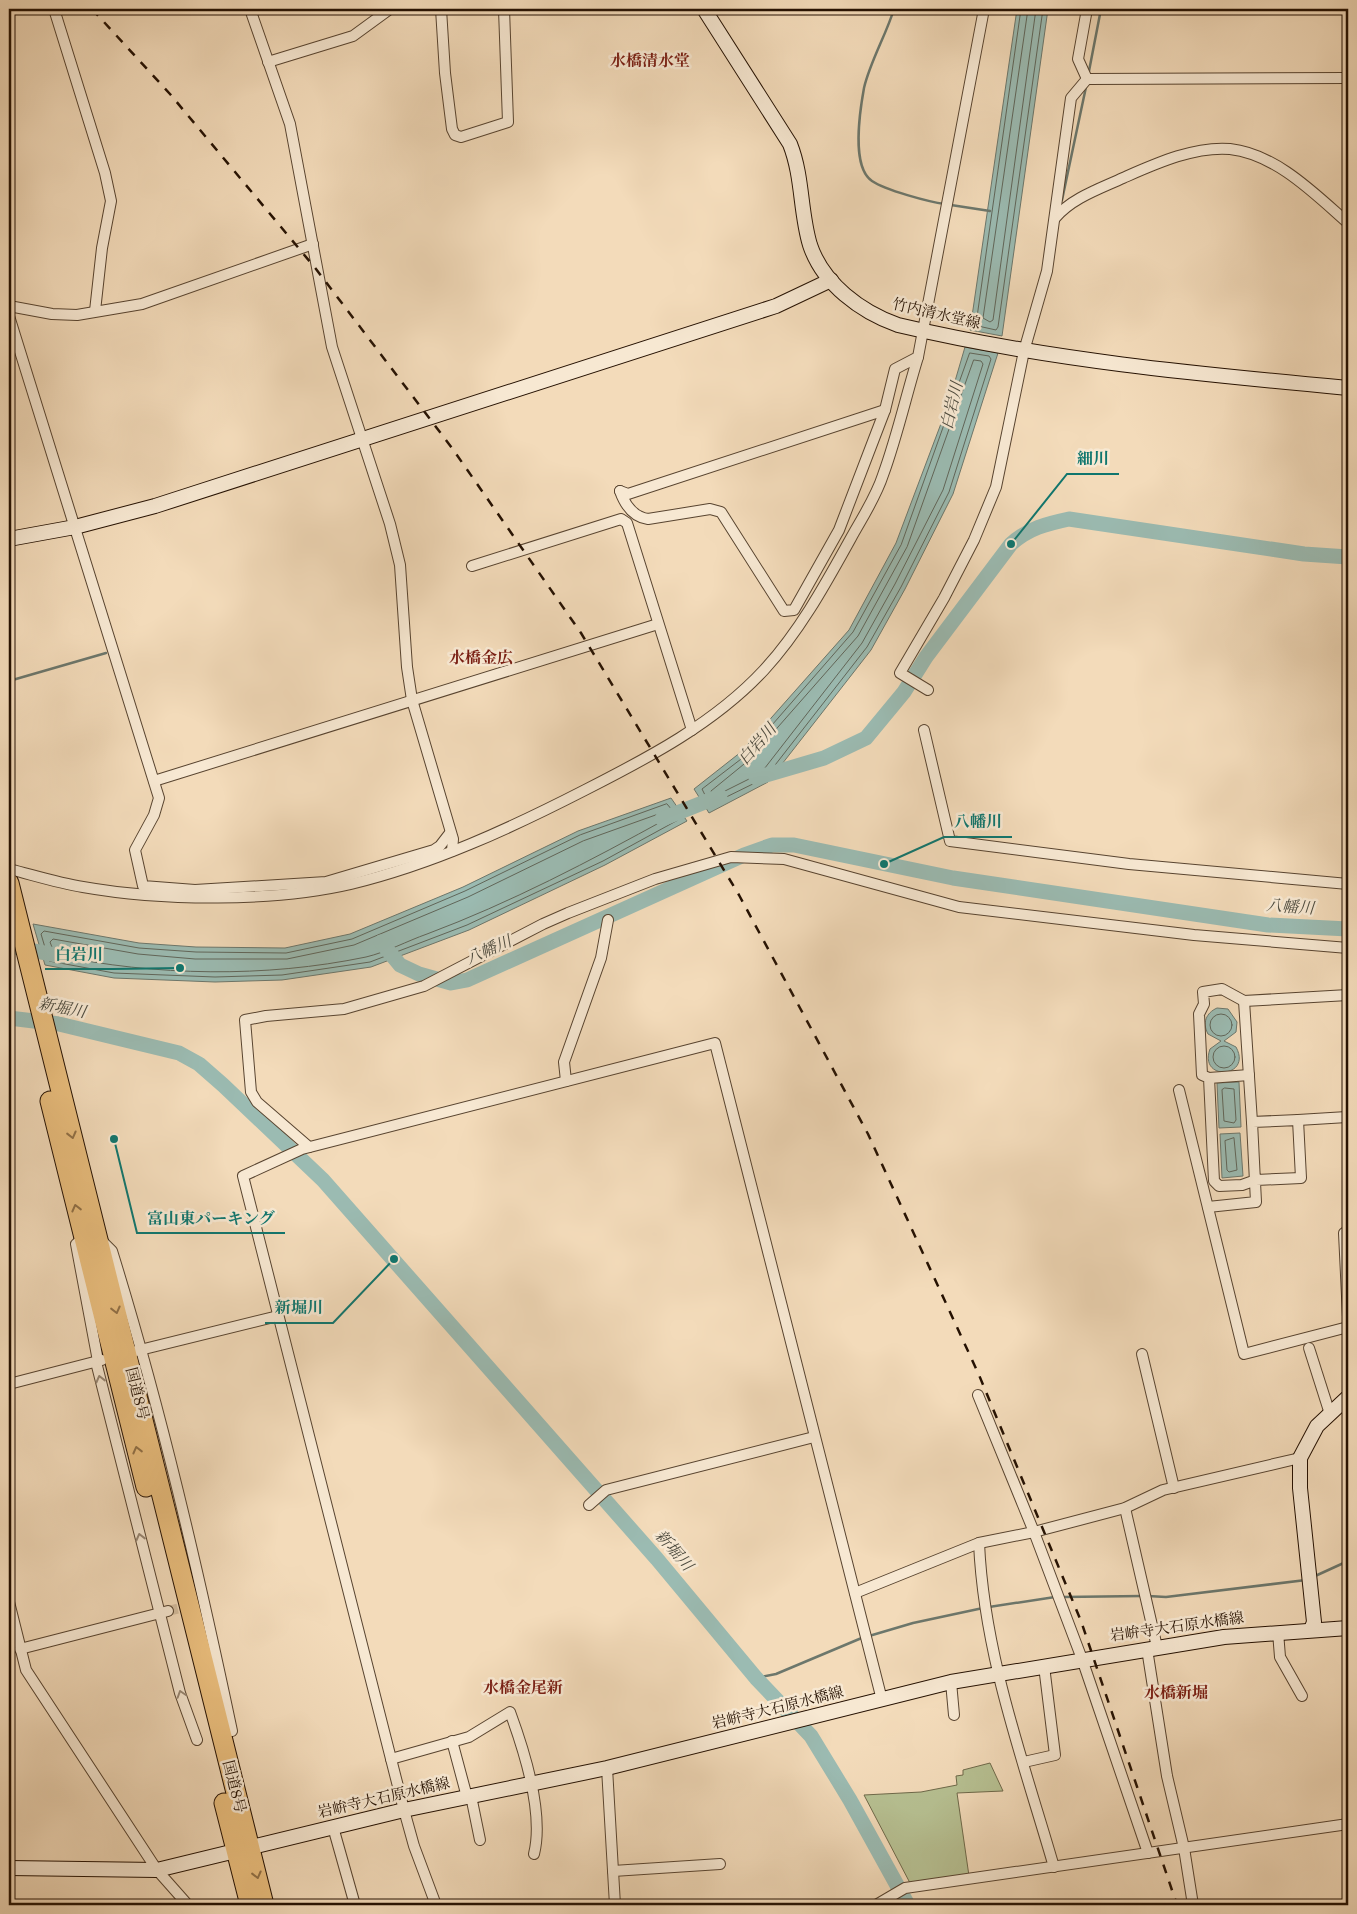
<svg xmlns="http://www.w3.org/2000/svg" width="1357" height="1914" font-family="'Old Standard TT','Noto Serif JP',serif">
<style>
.green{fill:#b7c193;stroke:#6e694a}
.water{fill:#9bbbb2;stroke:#6c776c}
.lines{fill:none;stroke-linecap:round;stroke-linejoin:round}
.shore{stroke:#60665a;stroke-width:1}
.stream{stroke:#6c776c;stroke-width:2.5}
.river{stroke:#9bbbb2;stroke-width:15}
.street-tunnel{stroke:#d4bd9e;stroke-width:10;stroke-dasharray:10 5;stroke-linecap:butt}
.street-casing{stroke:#584430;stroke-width:12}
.secondary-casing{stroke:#251102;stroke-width:16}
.highway-casing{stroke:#251102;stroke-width:21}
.street{stroke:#f7e8d2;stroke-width:10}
.secondary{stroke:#f7e8d2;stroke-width:14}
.highway{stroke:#eabe7d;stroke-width:19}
.rail{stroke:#251102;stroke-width:2.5;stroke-dasharray:9 9;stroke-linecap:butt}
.oneway{stroke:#917046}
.oneway2{stroke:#988774}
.labels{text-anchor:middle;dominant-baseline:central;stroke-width:5;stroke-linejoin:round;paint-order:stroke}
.street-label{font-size:15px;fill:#251102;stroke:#f7e8d2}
.neighbourhood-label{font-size:16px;font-weight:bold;fill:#7a1f14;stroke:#f7e8d2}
.water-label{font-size:16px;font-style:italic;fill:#4e4c40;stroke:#f7e8d2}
.leader{fill:none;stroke:#0f766e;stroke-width:2}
.callout-dot{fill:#0f766e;stroke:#f7e8d2;stroke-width:2}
.callout-label{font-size:16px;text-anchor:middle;font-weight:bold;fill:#0f766e;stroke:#f7e8d2;stroke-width:5;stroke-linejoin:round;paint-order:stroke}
</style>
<rect width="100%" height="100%" fill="#f3dbba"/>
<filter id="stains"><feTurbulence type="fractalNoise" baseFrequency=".004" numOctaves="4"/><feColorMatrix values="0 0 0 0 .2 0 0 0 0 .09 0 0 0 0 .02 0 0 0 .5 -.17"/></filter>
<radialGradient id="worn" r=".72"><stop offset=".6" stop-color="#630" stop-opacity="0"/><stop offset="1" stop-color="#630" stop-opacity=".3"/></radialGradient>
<path class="green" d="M990 1763 1003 1791 957 1793 969 1876 910 1883 864 1795 921 1792 957 1785 956 1776 963 1775V1770Z"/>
<g class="water">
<path d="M1017 9H1048L1002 336 970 330Z"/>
<path d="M965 347 998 353 953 494 905 589 871 650 768 782 709 813 694 789 741 752 849 630 896 543 948 405Z"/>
<path d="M671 798 687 821 605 865 469 930 371 967 282 980 215 982 114 978 45 965 33 924 139 943 196 947 285 948 350 934 463 887 578 831Z"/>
<path d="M1217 1008 1228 1009 1237 1022 1236 1032 1224 1041 1236 1047C1253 1078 1198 1082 1210 1049L1221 1041 1208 1034C1202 1023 1206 1013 1217 1008Z"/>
<path d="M1239 1082 1241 1127 1219 1128 1217 1083Z"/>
<path d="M1240 1133 1243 1176 1222 1178 1220 1134Z"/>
</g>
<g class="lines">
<g class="shore">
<path d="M1021 9 976 324 978 326 996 330 998 327 1043 9"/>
<path d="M1028 9 983 318 990 322 993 320 1036 9"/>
<path d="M970 353 989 356 991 359 949 492 901 587 867 647 765 778 710 805 702 789 745 756 853 632 901 545Z"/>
<path d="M974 360 981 361 983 364 943 490 895 584 862 643 761 773 713 797 711 791 749 760 858 636 907 547Z"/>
<path d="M667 804 678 817V820L603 861 467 925 370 962 282 975 215 977 114 973 49 961 41 934 44 931 139 948 196 952 286 953 352 939 465 891 580 835Z"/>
<path d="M665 812 669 815 668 818C590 861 510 903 427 934 407 941 387 952 366 957 265 978 155 976 55 955L50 942 53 939 138 954 195 959H287L354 945 468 897 583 841Z"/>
<circle cx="1221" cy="1025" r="11"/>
<circle cx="1224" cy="1057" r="11"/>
<path d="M1225 1088 1234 1089 1236 1120 1234 1123 1224 1121 1222 1090Z"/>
<path d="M1234 1138 1237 1170 1229 1172 1227 1170 1225 1141Z"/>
</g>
<g class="stream">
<path d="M894 9C886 35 870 62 864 88 860 110 851 167 872 181 885 190 929 202 945 204"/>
<path d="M1089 71 1101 9"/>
<path d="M1062 200 1086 87"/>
<path d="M951 205 990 211"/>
<path d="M9 681 106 653"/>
<path d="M1313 1577 1348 1561"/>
<path d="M1148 1596 1166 1597 1306 1580"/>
<path d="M1063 1597 1142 1596"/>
<path d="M989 1607 1055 1597"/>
<path d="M869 1636 913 1623 983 1608"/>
<path d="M756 1678 776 1674 864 1637"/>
</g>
<g class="river">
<path d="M756 778 824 758 866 738 904 692 926 657 1011 544C1029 528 1046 524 1069 519L1304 554 1348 557"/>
<path d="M662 819 720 796"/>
<path d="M381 942 400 965 419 974 451 983 467 980 744 855 772 845H794L953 878 1268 925 1348 929"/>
<path d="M9 946 61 956"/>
<path d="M9 1018 59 1024 179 1053 199 1064 223 1085 323 1180 657 1559 756 1678 811 1736 850 1800 908 1905"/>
</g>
<path class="street-tunnel" d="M168 1611 193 1605"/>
<defs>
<g id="street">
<path d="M54 9 105 173 111 201 102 248 95 311"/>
<path d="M250 9 290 124 332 347 390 524 400 565 407 667 412 700 453 839 452 851"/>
<path d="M441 9 445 73 452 129 455 135 461 137 508 122 504 9"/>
<path d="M268 62 353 36 390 9"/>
<path d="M1087 79 1348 78"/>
<path d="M1087 79 1078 59 1087 9"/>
<path d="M1055 218C1072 198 1099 189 1123 178 1155 164 1194 146 1230 149 1276 154 1315 194 1348 223"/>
<path d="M9 306 52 314 77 315 142 304 313 244"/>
<path d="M9 316 159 798 154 815 135 850 143 886 195 890 326 882 434 850 440 846 450 833"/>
<path d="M620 491C625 505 633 517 648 519L710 509 721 512 784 611 794 610 839 530 885 410 895 369 918 357 984 9"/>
<path d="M620 491 628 494 885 410"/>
<path d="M472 566 621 519 627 523 692 730"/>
<path d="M928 690 900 673 944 598 974 540 996 487 1024 351 1047 271 1071 98 1087 79"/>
<path d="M924 730 950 841 1129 864 1348 884"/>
<path d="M154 781 658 624"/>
<path d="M9 869C33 875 58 883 83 887 162 901 274 902 351 884 433 864 511 828 585 790 648 758 715 723 764 670 800 631 826 583 851 538 862 518 876 497 883 475 897 437 906 396 918 357"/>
<path d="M1244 1001 1252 1122"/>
<path d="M1209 1078 1249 1075"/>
<path d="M566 1081 564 1062 601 958 608 920"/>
<path d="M1179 1090 1244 1354 1348 1327"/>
<path d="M1348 1117V1154"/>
<path d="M1298 1120 1347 1117"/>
<path d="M309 1147 257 1102 251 1092 245 1020 266 1016 344 1009 424 986 543 924 568 913 655 879 731 857 784 859 959 907 1194 935 1348 948"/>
<path d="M1208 1207 1256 1202 1252 1122 1298 1120 1301 1178 1256 1180 1242 1185 1219 1186 1214 1181 1209 1078 1202 1075 1199 1014 1204 1004 1203 992 1222 989 1244 1001 1348 995"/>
<path d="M1344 1233 1348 1317"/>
<path d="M82 1239 76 1244 98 1361"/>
<path d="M101 1240 112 1251C161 1409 198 1570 232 1731"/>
<path d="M1309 1348 1330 1414"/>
<path d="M136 1351 278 1316"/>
<path d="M1142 1354 1174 1488"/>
<path d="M96 1362 180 1693 197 1740"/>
<path d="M9 1384 102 1360"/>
<path d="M978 1395 1034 1532 1082 1659 1148 1853"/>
<path d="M589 1505 606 1490 814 1437"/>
<path d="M1125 1508 1157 1647"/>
<path d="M979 1543C984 1655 1023 1760 1054 1867"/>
<path d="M855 1593 979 1543 1034 1532 1125 1508 1163 1490 1300 1458"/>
<path d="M9 1602 26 1670 157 1870 188 1905"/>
<path d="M1278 1632 1280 1657 1302 1696"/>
<path d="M20 1649 168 1611"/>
<path d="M1147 1649 1167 1776 1184 1848 1193 1905"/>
<path d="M951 1682 954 1715"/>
<path d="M452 1741 467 1797"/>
<path d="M391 1759 469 1737 510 1712C524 1750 544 1814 534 1854"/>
<path d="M1024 1762 1055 1755 1044 1666"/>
<path d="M607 1768 615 1905"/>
<path d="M471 1796 480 1840"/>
<path d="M333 1827 355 1905"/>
<path d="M613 1871 720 1864"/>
<path d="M436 1905 414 1846 404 1810 243 1176 302 1149 715 1043 882 1700"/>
<path d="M876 1905 905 1888 1348 1824"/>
</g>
<g id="secondary">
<path d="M704 9 790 144C803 177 800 212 810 245 823 284 861 312 898 325 1046 360 1197 374 1348 388"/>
<path d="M9 539 75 527 155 506 776 306 831 280"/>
<path d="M1311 1630 1314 1622 1300 1488V1458L1317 1426 1348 1397"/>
<path d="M9 1868 157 1870 404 1810 607 1768 951 1682 1224 1637 1348 1628"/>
</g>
<g id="highway">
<path d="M9 883 264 1905"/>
<path d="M50 1101 146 1487"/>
<path d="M224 1803 250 1905"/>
</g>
</defs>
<use href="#street" class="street-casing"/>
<use href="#secondary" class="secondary-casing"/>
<use href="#highway" class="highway-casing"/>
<use href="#street" class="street"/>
<use href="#secondary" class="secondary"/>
<use href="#highway" class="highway"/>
<path class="rail" d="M92 9 170 94 316 269 452 448 581 633 739 895 868 1134 979 1375 1081 1621 1177 1905"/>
</g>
<defs><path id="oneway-chevron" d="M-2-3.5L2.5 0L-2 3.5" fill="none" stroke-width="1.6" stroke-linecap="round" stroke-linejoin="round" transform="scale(1.25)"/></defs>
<g class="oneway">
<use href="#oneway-chevron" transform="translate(72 1135) rotate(76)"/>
<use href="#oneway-chevron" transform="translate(76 1208) rotate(-104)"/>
<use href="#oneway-chevron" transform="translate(116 1310) rotate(76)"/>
<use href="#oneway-chevron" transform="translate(137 1450) rotate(-104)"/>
<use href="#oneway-chevron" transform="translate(257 1875) rotate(76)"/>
</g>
<g class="oneway2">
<use href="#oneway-chevron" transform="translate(100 1379) rotate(-104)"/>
<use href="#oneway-chevron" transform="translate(140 1537) rotate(-104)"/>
<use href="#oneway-chevron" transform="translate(181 1694) rotate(-108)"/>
</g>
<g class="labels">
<g class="street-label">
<text transform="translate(936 315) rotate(13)">竹内清水堂線</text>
<text transform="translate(136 1394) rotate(76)">国道8号</text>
<text transform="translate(1177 1628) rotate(-8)">岩峅寺大石原水橋線</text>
<text transform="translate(778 1709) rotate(-14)">岩峅寺大石原水橋線</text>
<text transform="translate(233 1787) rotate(76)">国道8号</text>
<text transform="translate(384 1799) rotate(-13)">岩峅寺大石原水橋線</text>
</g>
<g class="neighbourhood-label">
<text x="650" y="62">水橋清水堂</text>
<text x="481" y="659">水橋金広</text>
<text x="523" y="1689">水橋金尾新</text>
<text x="1176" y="1694">水橋新堀</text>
</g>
<g class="water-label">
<text transform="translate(953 406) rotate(-77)">白岩川</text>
<text transform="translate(758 745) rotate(-49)">白岩川</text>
<text transform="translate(1290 908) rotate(4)">八幡川</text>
<text transform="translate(489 951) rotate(-24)">八幡川</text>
<text transform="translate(62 1009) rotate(11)">新堀川</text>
<text transform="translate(673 1551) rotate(49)">新堀川</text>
</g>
</g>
<path class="leader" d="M1011 544L1067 474H1119M884 864L944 837H1012M180 968L113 969H45M114 1139L137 1233H285M394 1259L333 1323H265"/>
<g class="callout-dot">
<circle cx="1011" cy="544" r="5"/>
<circle cx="884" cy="864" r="5"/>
<circle cx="180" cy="968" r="5"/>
<circle cx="114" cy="1139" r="5"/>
<circle cx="394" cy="1259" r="5"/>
</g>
<g class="callout-label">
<text x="1093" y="464">細川</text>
<text x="978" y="827">八幡川</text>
<text x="79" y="960">白岩川</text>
<text x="211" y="1224">富山東パーキング</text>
<text x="299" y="1313">新堀川</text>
</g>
<rect width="1357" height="1914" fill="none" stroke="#f3dbba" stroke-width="30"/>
<rect x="10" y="10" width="1337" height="1894" fill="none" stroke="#251102" stroke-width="2.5"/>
<rect x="15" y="15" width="1327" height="1884" fill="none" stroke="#251102"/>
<rect width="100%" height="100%" filter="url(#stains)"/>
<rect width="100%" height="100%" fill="url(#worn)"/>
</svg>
